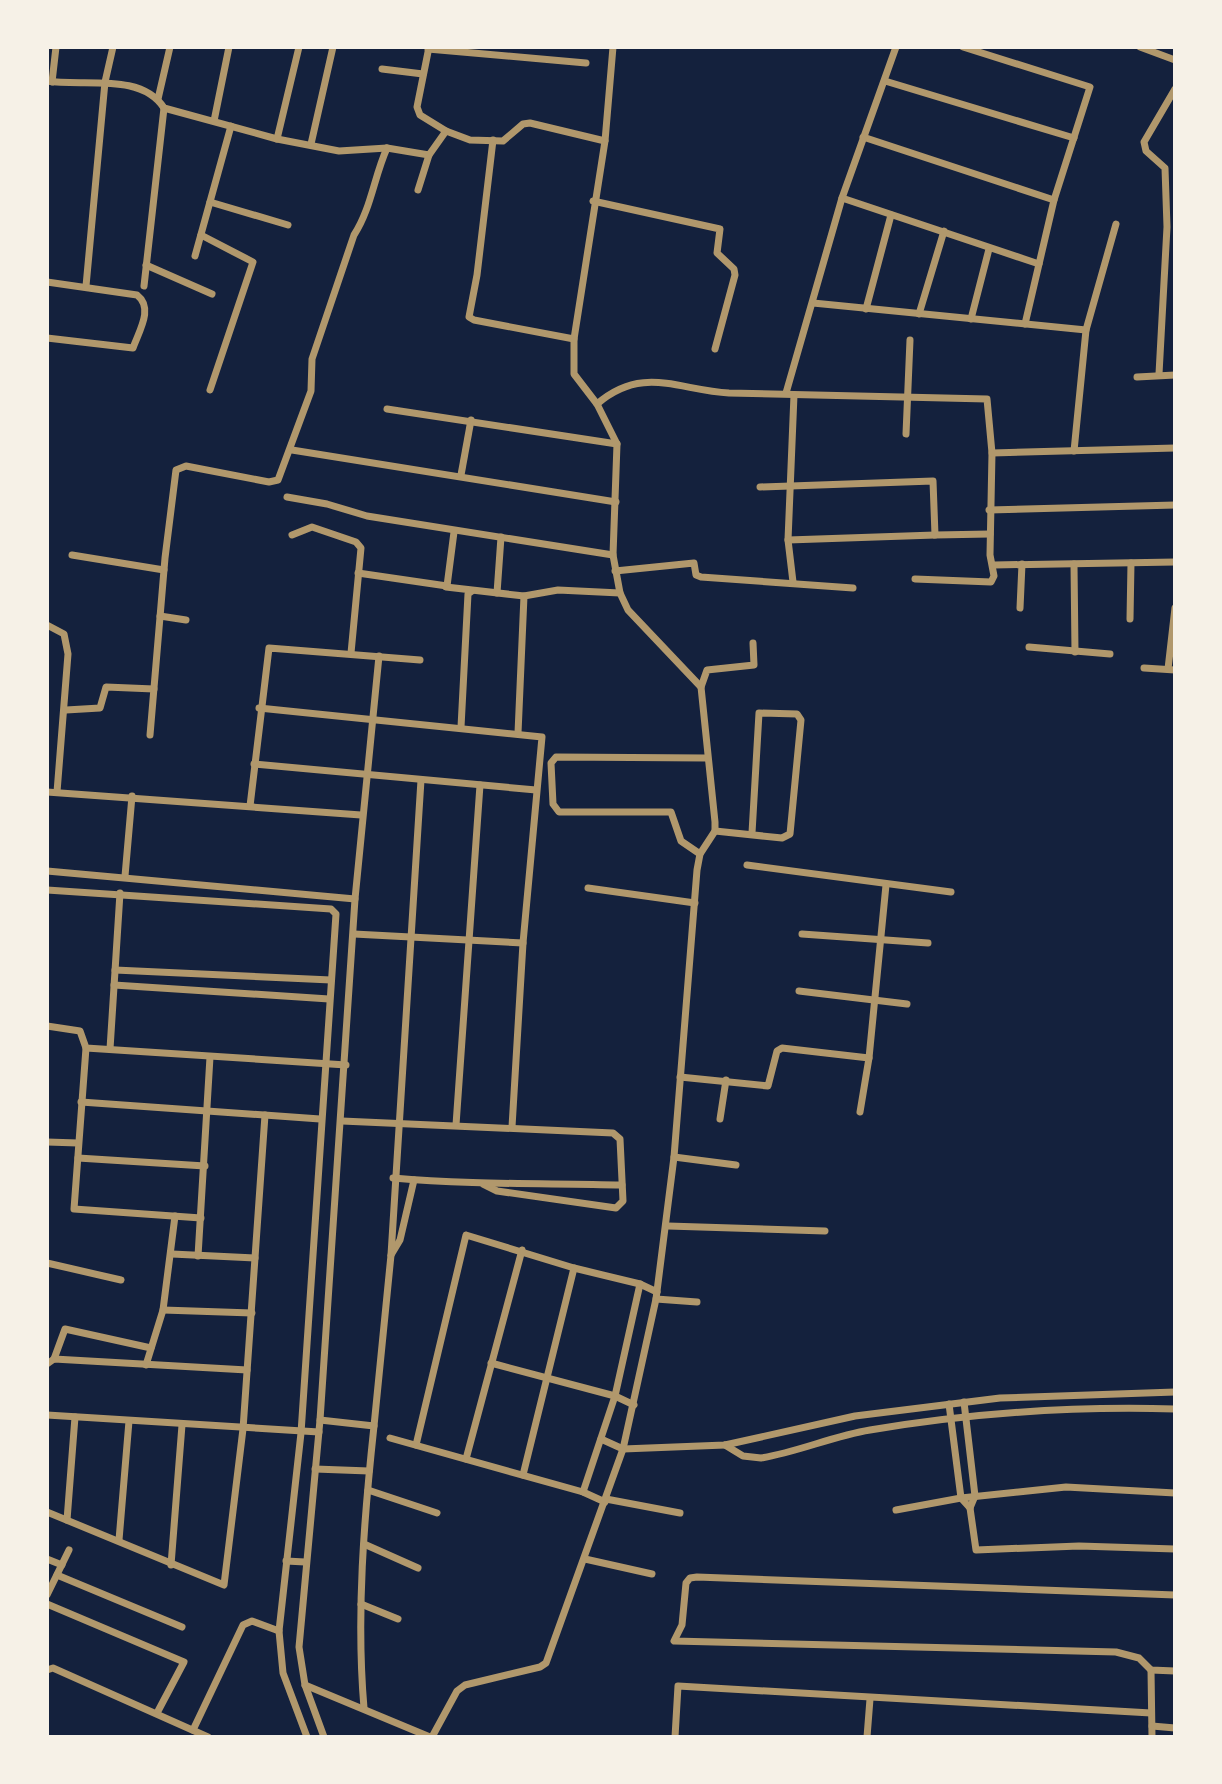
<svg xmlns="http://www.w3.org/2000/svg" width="1222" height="1784" font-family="'DejaVu Sans',sans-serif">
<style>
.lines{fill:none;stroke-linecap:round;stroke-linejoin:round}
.minor{stroke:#b1986c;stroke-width:7}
</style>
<rect width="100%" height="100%" fill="#14213d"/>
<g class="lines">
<g class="minor">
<path d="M429 47 417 107 420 115 446 131"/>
<path d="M963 47 1090 87 1054 200 1025 324"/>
<path d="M1140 47 1175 60"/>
<path d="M428 49 586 63"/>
<path d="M382 69 423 74"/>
<path d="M47 81C83 87 141 72 164 108L277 139 339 151 387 148 429 155 446 131 470 140 503 141 523 124 530 123 605 141"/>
<path d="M885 81 1074 138"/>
<path d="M52 82 56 47"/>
<path d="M158 99 170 47"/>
<path d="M214 121 229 47"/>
<path d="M863 137 1054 200"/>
<path d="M277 139 299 47"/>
<path d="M493 140 477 275 469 317 474 320 574 339"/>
<path d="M311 144 333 47"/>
<path d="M418 190 429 155"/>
<path d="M842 198 1039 264"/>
<path d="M593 201 720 229 717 253 734 269 735 275 715 349"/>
<path d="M210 202 288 225"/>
<path d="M201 235 253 262 210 390"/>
<path d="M195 256 231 126"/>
<path d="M146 265 212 294"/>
<path d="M47 282 137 295C154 308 139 331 133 348L47 338"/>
<path d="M86 286 105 82 113 47"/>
<path d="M144 286 164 108"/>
<path d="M813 303 1086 330"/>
<path d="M866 309 891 215"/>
<path d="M919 314 944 231"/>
<path d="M971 319 989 249"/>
<path d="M1159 374 1167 227 1165 168 1146 151 1144 142 1175 89"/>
<path d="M1137 377 1175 375"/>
<path d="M786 393 842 198 896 47"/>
<path d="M597 404C642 365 678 390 729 393L987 399 992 453 990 555 994 576 991 582 915 579"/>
<path d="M387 409 617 444"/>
<path d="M906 434 910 340"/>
<path d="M292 450 616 502"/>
<path d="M1074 451 1086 330 1116 224"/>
<path d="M992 453 1175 448"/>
<path d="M461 475 471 420"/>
<path d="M760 487 933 481 935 535 990 534"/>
<path d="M287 497 327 504 367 516 613 555"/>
<path d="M989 510 1175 505"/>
<path d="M292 535 312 527 356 542 361 548 351 653"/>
<path d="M788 540 935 535"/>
<path d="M72 555 164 570"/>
<path d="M1074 564 1075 652"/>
<path d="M994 565 1175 562"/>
<path d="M615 571 694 563 696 575 701 577 853 588"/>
<path d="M358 573 447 586 454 532"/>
<path d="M793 582 788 540 794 395"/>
<path d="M446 587 524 596 558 590 620 593"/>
<path d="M497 593 501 537"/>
<path d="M1020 608 1022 564"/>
<path d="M160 616 186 620"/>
<path d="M1130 619 1131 563"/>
<path d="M47 625 64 634 68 654 57 792"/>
<path d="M1029 647 1110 654"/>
<path d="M1144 668 1175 670"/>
<path d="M1168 669 1175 608"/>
<path d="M701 687 707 670 754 665 753 643"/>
<path d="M259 708 542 737 523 943 512 1127"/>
<path d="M66 710 100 708 106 687 154 689"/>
<path d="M461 727 468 594 472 591"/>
<path d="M518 733 524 596"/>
<path d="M150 735 165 558 176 470 186 466 269 482 278 480 311 391 312 359 354 235C371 209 374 177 387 148"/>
<path d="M254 764 536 790"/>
<path d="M47 792 361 815"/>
<path d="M250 806 269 648 420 660"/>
<path d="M715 831 782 838 790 834 801 720 797 714 759 713 752 833"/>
<path d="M700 854 681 841 671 812H559L553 804 551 763 556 757 706 758"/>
<path d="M747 865 951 892"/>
<path d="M47 871 355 899 320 1420 299 1647 305 1685 324 1737"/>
<path d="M125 876 132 796"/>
<path d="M588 888 695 903"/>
<path d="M47 890 331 909 336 914 301 1433 279 1631 283 1673 307 1737"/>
<path d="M355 899 379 656"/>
<path d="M354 934 523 943"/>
<path d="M802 934 928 943"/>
<path d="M115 970 331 980"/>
<path d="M114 985 329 999"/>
<path d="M799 991 907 1004"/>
<path d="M47 1026 80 1031 86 1048 346 1065"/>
<path d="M86 1048 74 1209 201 1218"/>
<path d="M110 1049 120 893"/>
<path d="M680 1077 768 1086 777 1051 782 1048 869 1058"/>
<path d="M81 1102 320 1119"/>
<path d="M860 1112 869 1058 886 885"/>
<path d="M720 1119 726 1080"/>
<path d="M342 1121 613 1133 620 1139 623 1201 616 1208 497 1191 483 1184"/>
<path d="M456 1125 480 785"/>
<path d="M47 1142 78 1143"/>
<path d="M674 1157 736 1165"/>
<path d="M78 1158 205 1166"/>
<path d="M393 1178C470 1185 546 1183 622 1185"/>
<path d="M668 1226 825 1231"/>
<path d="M172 1254 255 1258"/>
<path d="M391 1255 400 1240 414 1180"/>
<path d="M198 1256 210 1057"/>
<path d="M47 1263 121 1280"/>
<path d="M656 1299 697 1302"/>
<path d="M163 1310 252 1313"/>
<path d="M54 1359 65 1329 151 1348"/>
<path d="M491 1363 615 1396 634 1405"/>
<path d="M47 1364 54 1359 247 1370"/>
<path d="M146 1365 163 1310 175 1216"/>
<path d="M964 1402 975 1496 970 1508 976 1550 1079 1546 1175 1549"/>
<path d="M949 1404 961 1498 970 1508"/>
<path d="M47 1415 319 1432"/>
<path d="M320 1420 374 1426 391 1255 421 780"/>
<path d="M390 1438 583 1492 605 1502"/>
<path d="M601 1439 623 1449 725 1445 855 1416 1000 1398 1175 1392"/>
<path d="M416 1445 466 1235 574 1268 640 1284 657 1292"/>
<path d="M725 1445 743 1456 761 1458C798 1452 833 1436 870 1430 971 1413 1073 1406 1175 1409"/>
<path d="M466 1459 522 1250"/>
<path d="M315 1469 369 1471"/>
<path d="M523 1475 574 1268"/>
<path d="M368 1490 437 1513"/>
<path d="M583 1492 615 1396 640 1284"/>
<path d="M606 1499 680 1513"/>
<path d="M896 1510 961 1498 1066 1487 1175 1493"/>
<path d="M47 1512 224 1585 243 1429 265 1115"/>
<path d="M67 1520 75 1417"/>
<path d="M119 1540 129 1421"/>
<path d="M364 1544 418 1568"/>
<path d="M47 1559 62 1565"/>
<path d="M585 1559 652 1574"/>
<path d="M286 1561 305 1562"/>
<path d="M171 1565 182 1425"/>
<path d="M57 1575 182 1627"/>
<path d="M47 1595 69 1550"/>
<path d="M1175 1595 697 1577 690 1578 686 1583 682 1625 674 1641 1116 1652 1139 1658 1151 1670 1175 1671"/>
<path d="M47 1604 184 1662 157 1713"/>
<path d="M361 1604 398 1619"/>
<path d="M47 1670 53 1668 208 1737"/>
<path d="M1151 1670 1152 1737"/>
<path d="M305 1685 430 1737"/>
<path d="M364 1708C356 1615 364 1519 374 1426"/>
<path d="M1152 1726 1175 1728"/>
<path d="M193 1730 243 1625 252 1621 279 1631"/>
<path d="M432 1737 457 1691 465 1685 540 1667 546 1663 623 1449 656 1299 674 1157 697 870 700 854 715 831V822L701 687 628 610 620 593 613 555 617 444 597 404 574 374V339L605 141 613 47"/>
<path d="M675 1737 678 1686 1151 1713"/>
<path d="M867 1737 870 1699"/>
</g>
</g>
<rect width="1222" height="1784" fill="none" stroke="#f6f1e7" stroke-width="98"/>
</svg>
